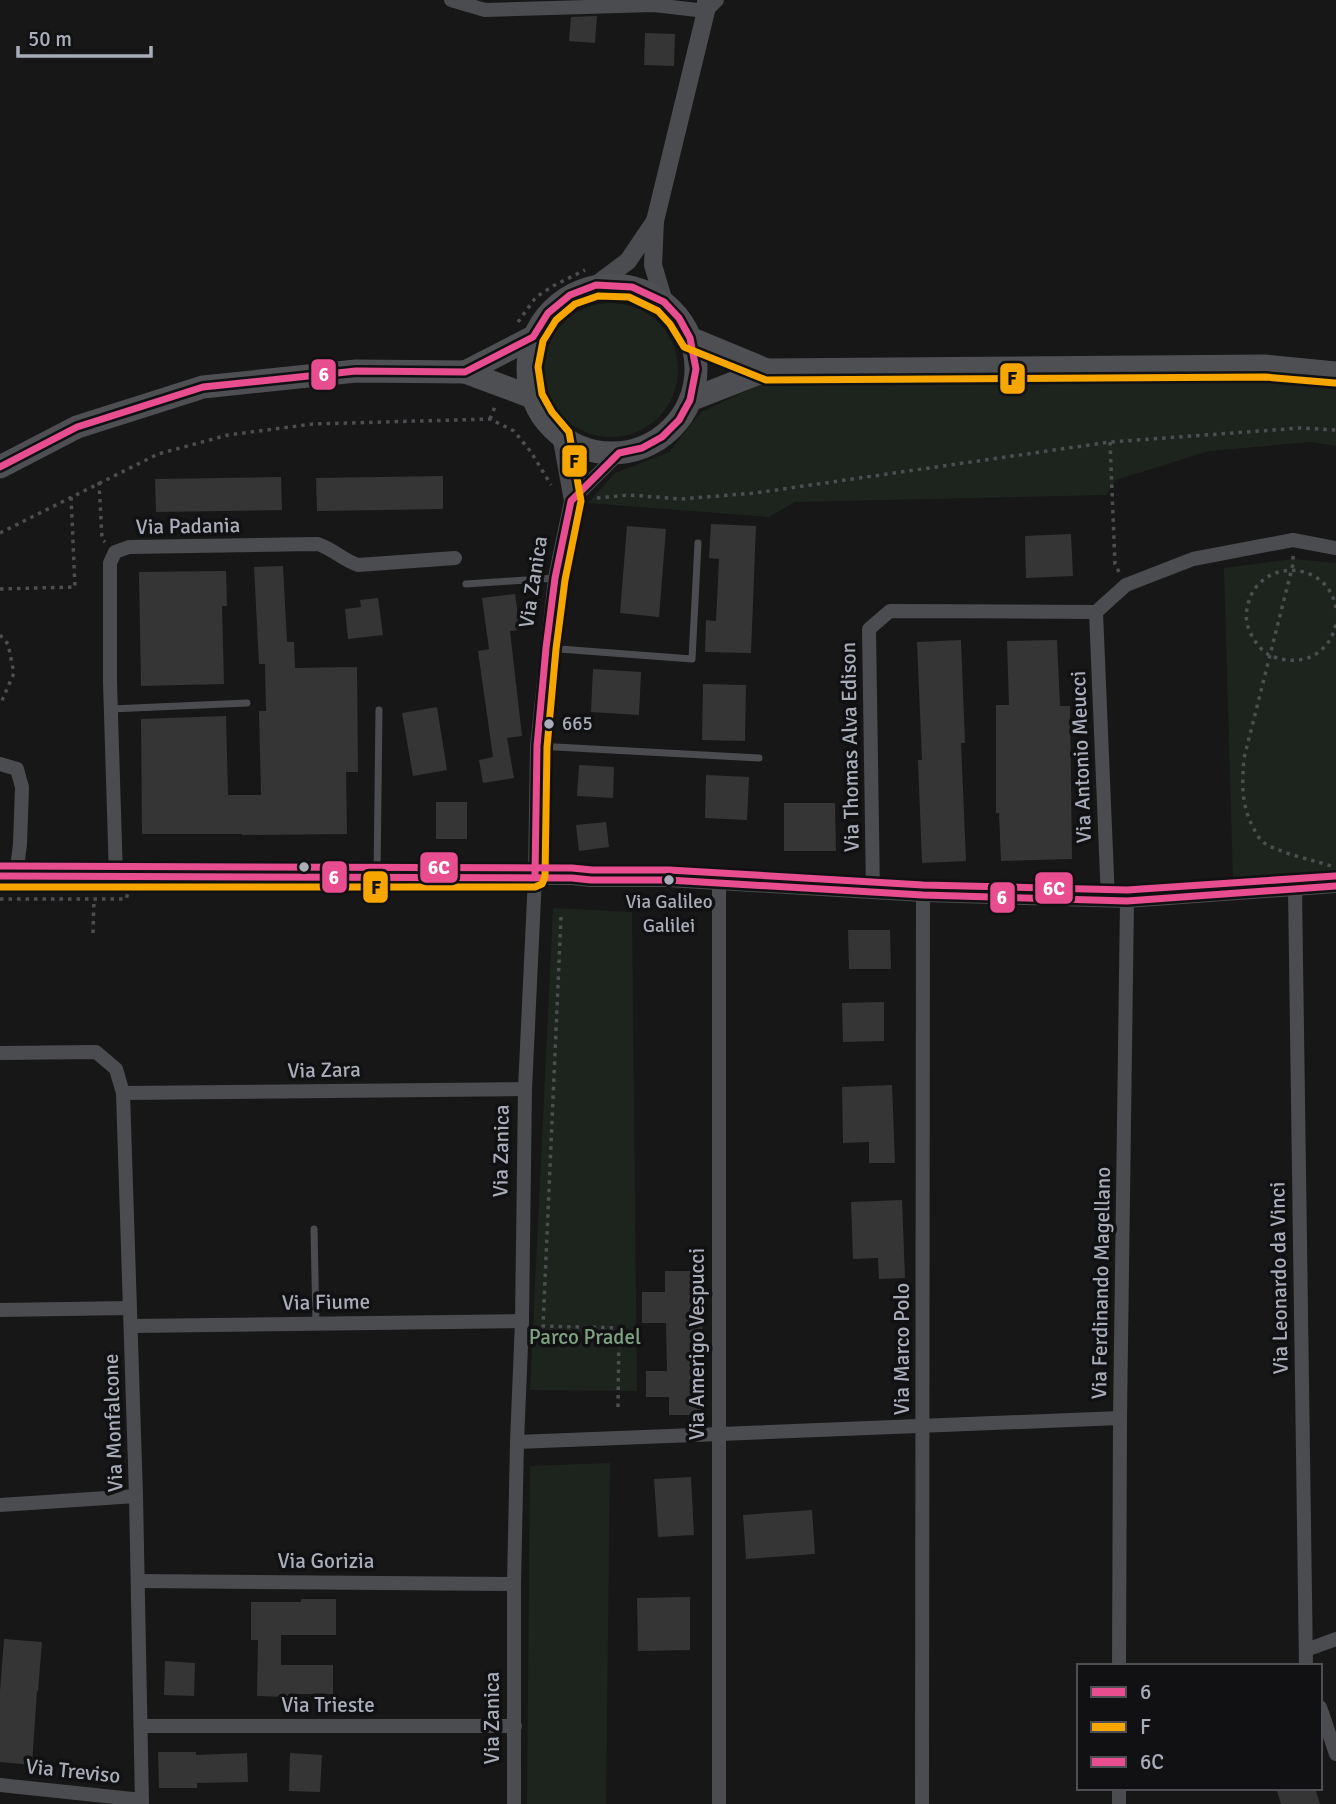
<svg xmlns="http://www.w3.org/2000/svg" width="1336" height="1804" font-family="Signika,sans-serif">
<style>
.green{fill:#1d241e}
.building{fill:#353536}
.lines{fill:none;stroke-linecap:round;stroke-linejoin:round}
.path{stroke:#4d4e52;stroke-width:3.5;stroke-dasharray:3.5 5;stroke-linecap:butt}
.service{stroke:#4b4c50;stroke-width:7}
.minor{stroke:#4b4c50;stroke-width:14}
.tertiary{stroke:#4b4c50;stroke-width:18}
.primary{stroke:#4d4f52;stroke-width:23}
.bus-1-casing{stroke:#111113;stroke-width:12}
.bus-2-casing{stroke:#111113;stroke-width:12}
.bus-3-casing{stroke:#111113;stroke-width:12}
.bus-1{stroke:#e84d90;stroke-width:7}
.bus-2{stroke:#f7a600;stroke-width:7}
.bus-3{stroke:#e84d90;stroke-width:7}
.bus-dot{fill:#a8adb8;stroke:#111113;stroke-width:2.5}
.labels{text-anchor:middle;dominant-baseline:central;stroke-width:7;stroke-linejoin:round;paint-order:stroke}
.bus-label{font-size:19px;fill:#a8adb8;stroke:#111113;text-anchor:start}
.street-label{font-size:21px;fill:#a8adb8;stroke:#111113}
.park-label{font-size:21px;fill:#7fa381;stroke:#111113}
.line-badge{stroke:#111113;stroke-width:2.5}
.badge-label{font-size:19px;text-anchor:middle;font-weight:bold;fill:#fff}
.pale-badge-label{font-size:19px;text-anchor:middle;font-weight:bold;fill:#111}
</style>
<rect width="100%" height="100%" fill="#171717"/>
<g class="green">
<circle cx="611" cy="370" r="67"/>
<path d="M770 380 1294 381 1336 385V446L1311 442 1209 451 1116 480 1106 495 795 502 769 517 588 503 615 473 669 452 701 412Z"/>
<path d="M1294 559 1336 563V874L1233 881 1224 568Z"/>
<path d="M553 908 632 912 637 1391 530 1390Z"/>
<path d="M610 1463 606 1804H527L530 1466Z"/>
</g>
<g class="building">
<path d="M597 16 595 43 569 41 571 17Z"/>
<path d="M645 33 675 34 674 66 644 65Z"/>
<path d="M443 476V509L317 511 316 478Z"/>
<path d="M281 477 282 510 156 512 155 479Z"/>
<path d="M711 524 756 526 751 653 705 652 706 620 716 621 719 559 709 558Z"/>
<path d="M627 526 666 529 659 617 620 613Z"/>
<path d="M1071 534 1073 576 1026 578 1025 536Z"/>
<path d="M283 566 287 642H294L295 668 357 667 358 772H346L347 834 242 835V834H142L141 719 226 716 228 795H261L259 711H266L265 664H259L254 567Z"/>
<path d="M226 571 227 606H222L224 684 141 686 139 572Z"/>
<path d="M515 594 520 630 510 631 522 736 507 738 514 778 483 783 479 760 493 757 478 651 489 649 482 598Z"/>
<path d="M378 598 383 635 348 639 345 609 361 607 360 600Z"/>
<path d="M961 640 965 743H961L966 861 922 863 918 760H922L917 642Z"/>
<path d="M1057 640 1060 706H1070L1072 859 1001 861 999 813H996V705H1009L1007 641Z"/>
<path d="M593 669 641 672 639 715 591 712Z"/>
<path d="M703 684 746 685 745 741 702 740Z"/>
<path d="M437 707 447 770 413 776 402 713Z"/>
<path d="M579 765 614 767 613 798 577 796Z"/>
<path d="M706 775 749 777 747 820 705 818Z"/>
<rect x="436" y="802" width="31" height="37"/>
<path d="M784 803H835L836 851H784Z"/>
<path d="M606 822 609 847 579 851 576 825Z"/>
<path d="M848 930H890L891 969H849Z"/>
<path d="M884 1002V1041L843 1042 842 1003Z"/>
<path d="M892 1085 895 1163H869V1142L843 1143 842 1087Z"/>
<path d="M902 1200 905 1278 879 1279 878 1258 853 1259 851 1202Z"/>
<path d="M665 1271H702L703 1415H669V1397H646V1371H667L666 1323H642V1292H665Z"/>
<path d="M691 1477 694 1535 658 1537 654 1479Z"/>
<path d="M812 1510 815 1554 746 1559 743 1515Z"/>
<path d="M690 1597V1650L638 1651 637 1598Z"/>
<path d="M301 1599H336V1635H281V1665H333V1694H290V1697L257 1696 258 1640H251V1602H301Z"/>
<path d="M4 1639 42 1642 38 1691H37L32 1765 0 1762V1691Z"/>
<path d="M165 1661 195 1663 194 1696 164 1695Z"/>
<path d="M158 1752H196V1755L247 1753 248 1782 197 1783V1788H159Z"/>
<path d="M290 1753 322 1755 320 1792 289 1791Z"/>
<path d="M1276 1788H1315L1320 1804H1281Z"/>
</g>
<g class="lines">
<g class="path">
<path d="M518 322 536 297 553 286 585 270"/>
<path d="M490 419 496 404"/>
<path d="M1110 442 1115 564 1119 572"/>
<path d="M99 482 102 539 105 542"/>
<path d="M597 498 629 495 681 499 755 493 1110 442 1300 428 1336 430"/>
<path d="M0 533 158 454 228 435 313 424 490 419 514 431 531 452 551 485"/>
<path d="M1293 556V564L1244 758C1242 784 1241 806 1254 829 1256 833 1259 839 1263 842 1278 853 1313 860 1331 866L1332 873"/>
<path d="M0 589 75 587 71 496"/>
<path d="M1336 608C1328 560 1260 557 1248 604 1245 615 1246 626 1252 636 1257 645 1264 654 1274 657 1303 667 1329 654 1336 624"/>
<path d="M0 635 8 644 14 673 0 705"/>
<path d="M0 899H126L128 893"/>
<path d="M561 917 543 1326 619 1328 618 1407"/>
<path d="M93 933 94 899"/>
</g>
<g class="service">
<path d="M466 584 555 578"/>
<path d="M546 648 692 659 698 543"/>
<path d="M111 709 247 703"/>
<path d="M537 746 759 758"/>
<path d="M377 877 379 710"/>
<path d="M314 1229 316 1324"/>
</g>
<g class="minor">
<path d="M451 0 485 10 654 5 706 11 717 0"/>
<path d="M571 501 619 453"/>
<path d="M1096 612 1108 900"/>
<path d="M0 764 17 769 22 787 20 844 16 876"/>
<path d="M0 876 572 878 591 880H668L923 895 1127 901 1336 886"/>
<path d="M116 877 110 682V563L115 552 129 547 318 544C335 550 341 559 358 565L455 558"/>
<path d="M1295 889 1306 1666"/>
<path d="M873 892 869 629 890 611 1096 612 1126 585 1193 559 1293 540 1336 548"/>
<path d="M0 1053 96 1052 116 1069 123 1093 136 1496 142 1804"/>
<path d="M123 1093 525 1089"/>
<path d="M0 1310 130 1308"/>
<path d="M131 1326 522 1321"/>
<path d="M517 1442 1120 1418"/>
<path d="M0 1505 136 1496"/>
<path d="M138 1581 514 1584"/>
<path d="M1306 1650 1336 1639"/>
<path d="M1119 1666 1120 1418 1127 901"/>
<path d="M1320 1707 1336 1754"/>
<path d="M141 1726H515"/>
<path d="M0 1785 142 1800"/>
<path d="M514 1804V1584L517 1442 522 1321 525 1089 535 877 537 746 555 578 571 501 559 435"/>
<path d="M719 1804V884"/>
<path d="M922 1804 923 895"/>
<path d="M1119 1804V1788"/>
</g>
<g class="tertiary">
<path d="M596 285 628 261 655 221"/>
<path d="M664 302 653 265 655 221 706 11V0"/>
</g>
<g class="primary">
<circle cx="612" cy="369" r="84"/>
<path d="M690 338 767 370"/>
<path d="M465 372 533 337"/>
<path d="M690 400 767 370 1265 366 1336 373"/>
<path d="M0 467 77 427 203 387 356 371 465 372 532 397"/>
</g>
<defs>
<g id="bus-1">
<path d="M0 467 77 427 203 387 356 371 465 372 533 337 548 313 570 295 596 285 632 287 664 302 679 318 690 338 696 369 690 400 679 420 662 437 642 448 619 453 571 501 555 578 546 648 537 746 535 877"/>
<path d="M0 876 572 878 591 880H668L923 895 1127 901 1336 886"/>
</g>
<path id="bus-2" d="M0 887H535L542 884 545 877 547 747 556 649 565 580 581 501 569 432 552 412 542 394 538 367 543 341 556 320 575 304 598 296 629 297 658 311 670 324 684 347 766 380 1265 377 1335 383"/>
<path id="bus-3" d="M0 866 572 868 592 870H669L923 885 1127 890 1335 876"/>
</defs>
<use href="#bus-1" class="bus-1-casing"/>
<use href="#bus-2" class="bus-2-casing"/>
<use href="#bus-3" class="bus-3-casing"/>
<use href="#bus-1" class="bus-1"/>
<use href="#bus-2" class="bus-2"/>
<use href="#bus-3" class="bus-3"/>
</g>
<g class="bus-dot">
<circle cx="549" cy="724" r="6"/>
<circle cx="304" cy="867" r="6"/>
<circle cx="669" cy="880" r="6"/>
</g>
<g class="labels">
<g class="bus-label">
<text x="562" y="724">665</text>
<text x="669" y="902" text-anchor="middle">Via Galileo<tspan x="669" dy="24">Galilei</tspan></text>
</g>
<g class="street-label">
<text transform="translate(188 526) rotate(-1)">Via Padania</text>
<text transform="translate(533 582) rotate(-81)">Via Zanica</text>
<text transform="translate(850 747) rotate(-91)">Via Thomas Alva Edison</text>
<text transform="translate(1081 757) rotate(-92)">Via Antonio Meucci</text>
<text transform="translate(324 1070) rotate(-1)">Via Zara</text>
<text transform="translate(501 1151) rotate(-89)">Via Zanica</text>
<text transform="translate(1279 1278) rotate(-91)">Via Leonardo da Vinci</text>
<text transform="translate(1101 1283) rotate(-89)">Via Ferdinando Magellano</text>
<text transform="translate(326 1302) rotate(-1)">Via Fiume</text>
<text transform="translate(697 1344) rotate(-90)">Via Amerigo Vespucci</text>
<text transform="translate(902 1349) rotate(-90)">Via Marco Polo</text>
<text transform="translate(113 1423) rotate(-92)">Via Monfalcone</text>
<text x="326" y="1561">Via Gorizia</text>
<text x="328" y="1705">Via Trieste</text>
<text transform="translate(492 1718) rotate(-90)">Via Zanica</text>
<text transform="translate(73 1771) rotate(6)">Via Treviso</text>
</g>
<g class="park-label">
<text x="585" y="1337">Parco Pradel</text>
</g>
</g>
<g class="line-badge">
<rect x="310" y="358" width="27" height="33" rx="7" fill="#e84d90"/>
<rect x="999" y="362" width="27" height="33" rx="7" fill="#f7a600"/>
<rect x="561" y="444" width="27" height="34" rx="7" fill="#f7a600"/>
<rect x="419" y="851" width="40" height="33" rx="7" fill="#e84d90"/>
<rect x="321" y="860" width="27" height="34" rx="7" fill="#e84d90"/>
<rect x="362" y="870" width="27" height="34" rx="7" fill="#f7a600"/>
<rect x="1034" y="871" width="40" height="34" rx="7" fill="#e84d90"/>
<rect x="989" y="881" width="27" height="33" rx="7" fill="#e84d90"/>
</g>
<g class="badge-label">
<text x="324" y="381">6</text>
<text x="439" y="874">6C</text>
<text x="334" y="884">6</text>
<text x="1054" y="895">6C</text>
<text x="1002" y="904">6</text>
</g>
<g class="pale-badge-label">
<text x="1012" y="385">F</text>
<text x="574" y="468">F</text>
<text x="376" y="894">F</text>
</g>
<rect x="1077" y="1664" width="245" height="126" fill="#111113" stroke="#4d4f55" stroke-width="2"/>
<rect x="1091" y="1687" width="35" height="10" fill="#e84d90" stroke="#4d4f55" stroke-width="2"/>
<text x="1140" y="1699" font-size="21" fill="#a8adb8">6</text>
<rect x="1091" y="1722" width="35" height="10" fill="#f7a600" stroke="#4d4f55" stroke-width="2"/>
<text x="1140" y="1734" font-size="21" fill="#a8adb8">F</text>
<rect x="1091" y="1757" width="35" height="10" fill="#e84d90" stroke="#4d4f55" stroke-width="2"/>
<text x="1140" y="1769" font-size="21" fill="#a8adb8">6C</text>
<path d="M18 46v10h133v-10" fill="none" stroke="#a8adb8" stroke-width="3.5"/>
<text x="28" y="46" font-size="21" fill="#a8adb8" stroke="#111113" stroke-width="5" paint-order="stroke">50 m</text>
</svg>
